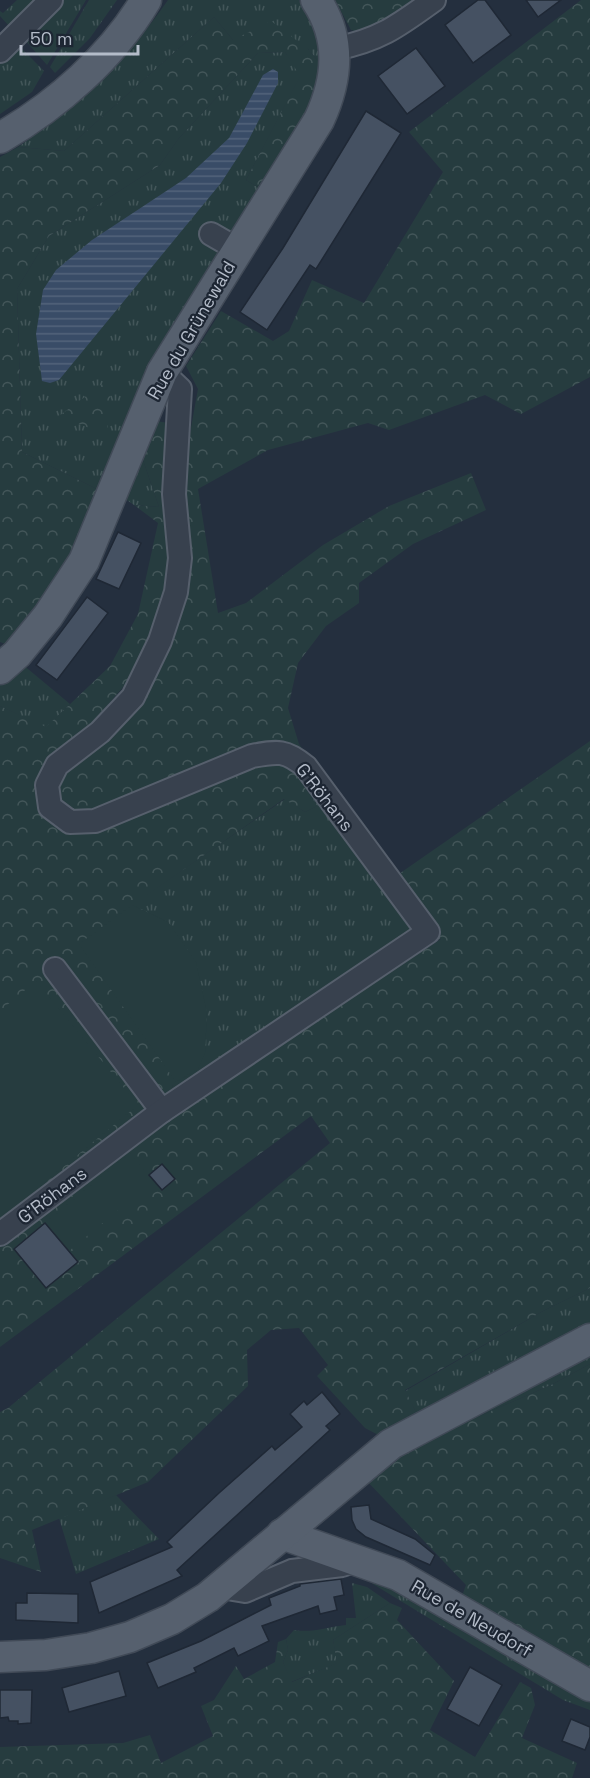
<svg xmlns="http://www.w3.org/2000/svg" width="590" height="1778" font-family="'Space Grotesk',sans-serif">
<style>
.grass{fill:url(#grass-tufts)}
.forest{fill:url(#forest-crowns)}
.pitch{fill:#263c3f}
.water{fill:url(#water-rules)}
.building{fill:#455162;stroke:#1f2835;stroke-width:1.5}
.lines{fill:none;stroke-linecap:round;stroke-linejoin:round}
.minor-casing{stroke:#565f6c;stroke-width:26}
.major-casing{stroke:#414a57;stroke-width:33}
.minor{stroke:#38414e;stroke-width:22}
.major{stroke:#56606e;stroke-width:30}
.labels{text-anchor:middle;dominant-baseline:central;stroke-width:4.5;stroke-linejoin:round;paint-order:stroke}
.street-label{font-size:18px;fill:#b4bcc9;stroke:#1d2633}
</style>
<defs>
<pattern id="grass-tufts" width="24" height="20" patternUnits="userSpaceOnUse" patternTransform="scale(1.5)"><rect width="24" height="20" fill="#263c3f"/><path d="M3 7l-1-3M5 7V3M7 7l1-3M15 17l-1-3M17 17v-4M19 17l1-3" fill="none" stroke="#435659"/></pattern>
<pattern id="forest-crowns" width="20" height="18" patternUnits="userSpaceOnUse" patternTransform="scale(1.5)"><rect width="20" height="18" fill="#263c3f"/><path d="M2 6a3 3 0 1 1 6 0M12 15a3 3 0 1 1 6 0" fill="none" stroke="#435659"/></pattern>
<pattern id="water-rules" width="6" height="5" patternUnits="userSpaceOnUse" patternTransform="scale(1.5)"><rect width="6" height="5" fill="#394c67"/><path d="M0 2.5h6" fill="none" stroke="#53647b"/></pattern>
</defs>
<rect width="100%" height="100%" fill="#242f3e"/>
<g class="grass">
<path d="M17 0H35L9 26 0 16V11L3 13Z"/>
<path d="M63 0H86L47 65 24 39Z"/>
<path d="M89 0H117L90 38 55 73 50 67Z"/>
<path d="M168 0H299L320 41 323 67 308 49 233 40 214 17 64 151 18 147C77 106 127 60 168 0Z"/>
<path d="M18 45 44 71 32 92 0 114V64Z"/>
<path d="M285 52 301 75 246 180 261 189 233 234 217 224 205 243 221 254 101 491 22 452 17 289 49 236 160 165 179 138 258 53Z"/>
<path d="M141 454 159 507 134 505 124 498Z"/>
<path d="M22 664 70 704 46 728 0 706V683Z"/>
<path d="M299 744 441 938 260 1057 189 1108 172 1086 176 1082 132 905 285 799 305 812 317 806 296 774Z"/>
<path d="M590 1288V1325L420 1420 405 1391 543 1311Z"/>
<path d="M590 1350V1364L551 1385 397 1452Z"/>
<path d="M116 1495 159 1539 76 1574 59 1518Z"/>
<path d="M371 1564 590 1686V1710L563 1700 373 1584 368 1578Z"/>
<path d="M352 1583 367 1587 390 1603 333 1640 338 1663 291 1682 283 1662 288 1650 286 1639 294 1630C312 1633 328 1627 346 1625V1618H356Z"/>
</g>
<g class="forest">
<path d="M335 0H412L390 16 359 32 351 30Z"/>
<path d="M581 0H590V377L521 414 485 395 389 430 368 423 268 450 198 489 218 613 246 603 323 545 389 506 471 473 486 510 413 544 359 583V603L326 626 298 663 288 708 299 744 296 774 317 806 305 812 284 799 133 905 168 922 196 962 207 1013 205 1053 198 1069 172 1086 189 1108 260 1057 441 939 396 876 590 741V1288L543 1311 405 1390 420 1420 388 1440 365 1428 317 1376 328 1365 299 1328 271 1330 247 1350 248 1386 148 1482 32 1530 41 1572 0 1558V1412L8 1408 330 1143 311 1116 0 1347V706L46 727 110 666 138 614 158 523 134 505 159 507 141 454 155 421 169 423 168 500 162 507 167 518V591L148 640 125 685 91 724 52 757 47 784 106 738 141 700 174 634 185 590 188 444 198 389 186 366 221 311 273 341 289 331 312 280 364 303 443 172 409 132Z"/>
<path d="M214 17 233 40 271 21 308 49 323 67 309 105 261 189 246 180 300 76 285 52 258 53 179 138 160 165 49 236 17 289 22 452 101 491 58 581 13 647 0 642V157L18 147 64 151Z"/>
<path d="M112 377 107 435 59 416Z"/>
<path d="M590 1364V1668L462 1596 466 1585 365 1479 397 1452 551 1385Z"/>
<path d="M390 1603 402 1608 397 1620 454 1681 430 1730 475 1757 520 1682 531 1688 535 1705 522 1738 577 1763 572 1778H0V1747L123 1743 150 1735 161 1763 213 1736 201 1706 214 1700 236 1666 244 1679 275 1662 278 1642 286 1639 288 1650 283 1662 292 1682 337 1663 333 1640Z"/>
</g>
<g class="pitch">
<path d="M132 905 168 922 196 962 207 1013 205 1053 198 1069 176 1082 79 944Z"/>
<path d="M36 981 138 1105 0 1219V1011Z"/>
<path d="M130 1153 153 1181 69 1251 45 1223Z"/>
</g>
<path class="water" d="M273 69 278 72V83L247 143 221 183 59 380 50 383 42 381 36 334 43 290 56 270 92 240 186 178 229 138 263 75Z"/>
<g class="building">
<path d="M478 0H485L511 35 473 63 445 25Z"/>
<path d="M526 0H561L538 17Z"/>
<path d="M416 48 445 86 407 114 378 76Z"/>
<path d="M366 111 401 133 316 269 310 265 267 330 240 312 283 248Z"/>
<path d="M118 532 141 543 119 589 96 579Z"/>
<path d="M87 597 108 613 57 680 36 665Z"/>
<path d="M162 1164 175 1179 162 1190 149 1175Z"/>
<path d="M45 1223 78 1262 46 1288 14 1249Z"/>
<path d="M322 1392 340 1414 326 1426 330 1430 177 1570 182 1576 99 1613 90 1582 172 1547 167 1542 219 1493 272 1446 275 1450 302 1427 290 1414 304 1401 307 1405Z"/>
<path d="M369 1505 371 1519 415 1539 435 1555 430 1565 366 1537 356 1529 352 1520 351 1507Z"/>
<path d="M341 1579 344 1595 334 1597 337 1610 320 1614 318 1606 262 1626 269 1641 238 1656 234 1648 194 1668 196 1672 158 1688 147 1663 201 1641 271 1605 269 1598 300 1586V1584Z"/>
<path d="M27 1593 78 1594V1623L16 1620V1603H27Z"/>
<path d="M470 1667 502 1685 479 1726 447 1709Z"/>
<path d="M119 1671 126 1696 69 1712 62 1688Z"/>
<path d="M0 1690H32L31 1723 18 1724V1721H9L8 1717 0 1718Z"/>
<path d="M571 1719 590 1727V1737L585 1750 562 1741Z"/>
</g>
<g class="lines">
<defs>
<g id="minor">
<path d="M335 49C380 40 398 26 434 0"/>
<path d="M0 51 51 0"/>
<path d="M211 234 237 249"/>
<path d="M55 969 162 1111"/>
<path d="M0 1234 162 1111 428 932 306 767C286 750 278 751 252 756L95 821 70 822 50 807 47 785 57 765 100 732 133 697 160 641 176 592 180 558 174 494 180 389 162 372"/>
<path d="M226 1582 233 1589 245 1591 292 1571 342 1565 348 1563 351 1557"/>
</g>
<g id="major">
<path d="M0 138C57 105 112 57 146 0"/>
<path d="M0 669 17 654 48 616 84 561 162 372 319 120C338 79 342 39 316 0"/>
<path d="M282 1534 398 1575 590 1686"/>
<path d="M0 1657 46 1655 91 1648 130 1637 172 1619 208 1597 391 1444 590 1339"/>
</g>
</defs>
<use href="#minor" class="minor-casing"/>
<use href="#major" class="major-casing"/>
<use href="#minor" class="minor"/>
<use href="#major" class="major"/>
</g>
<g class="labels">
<g class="street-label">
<text transform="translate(191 330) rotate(-60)">Rue du Grünewald</text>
<text transform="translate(325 797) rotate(52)">G'Röhans</text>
<text transform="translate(52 1195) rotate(-37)">G'Röhans</text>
<text transform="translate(472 1618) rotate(30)">Rue de Neudorf</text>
</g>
</g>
<path d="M21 45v9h117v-9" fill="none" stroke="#b4bcc9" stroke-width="3"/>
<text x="30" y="45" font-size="18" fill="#b4bcc9" stroke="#1d2633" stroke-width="4.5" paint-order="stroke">50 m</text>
</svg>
